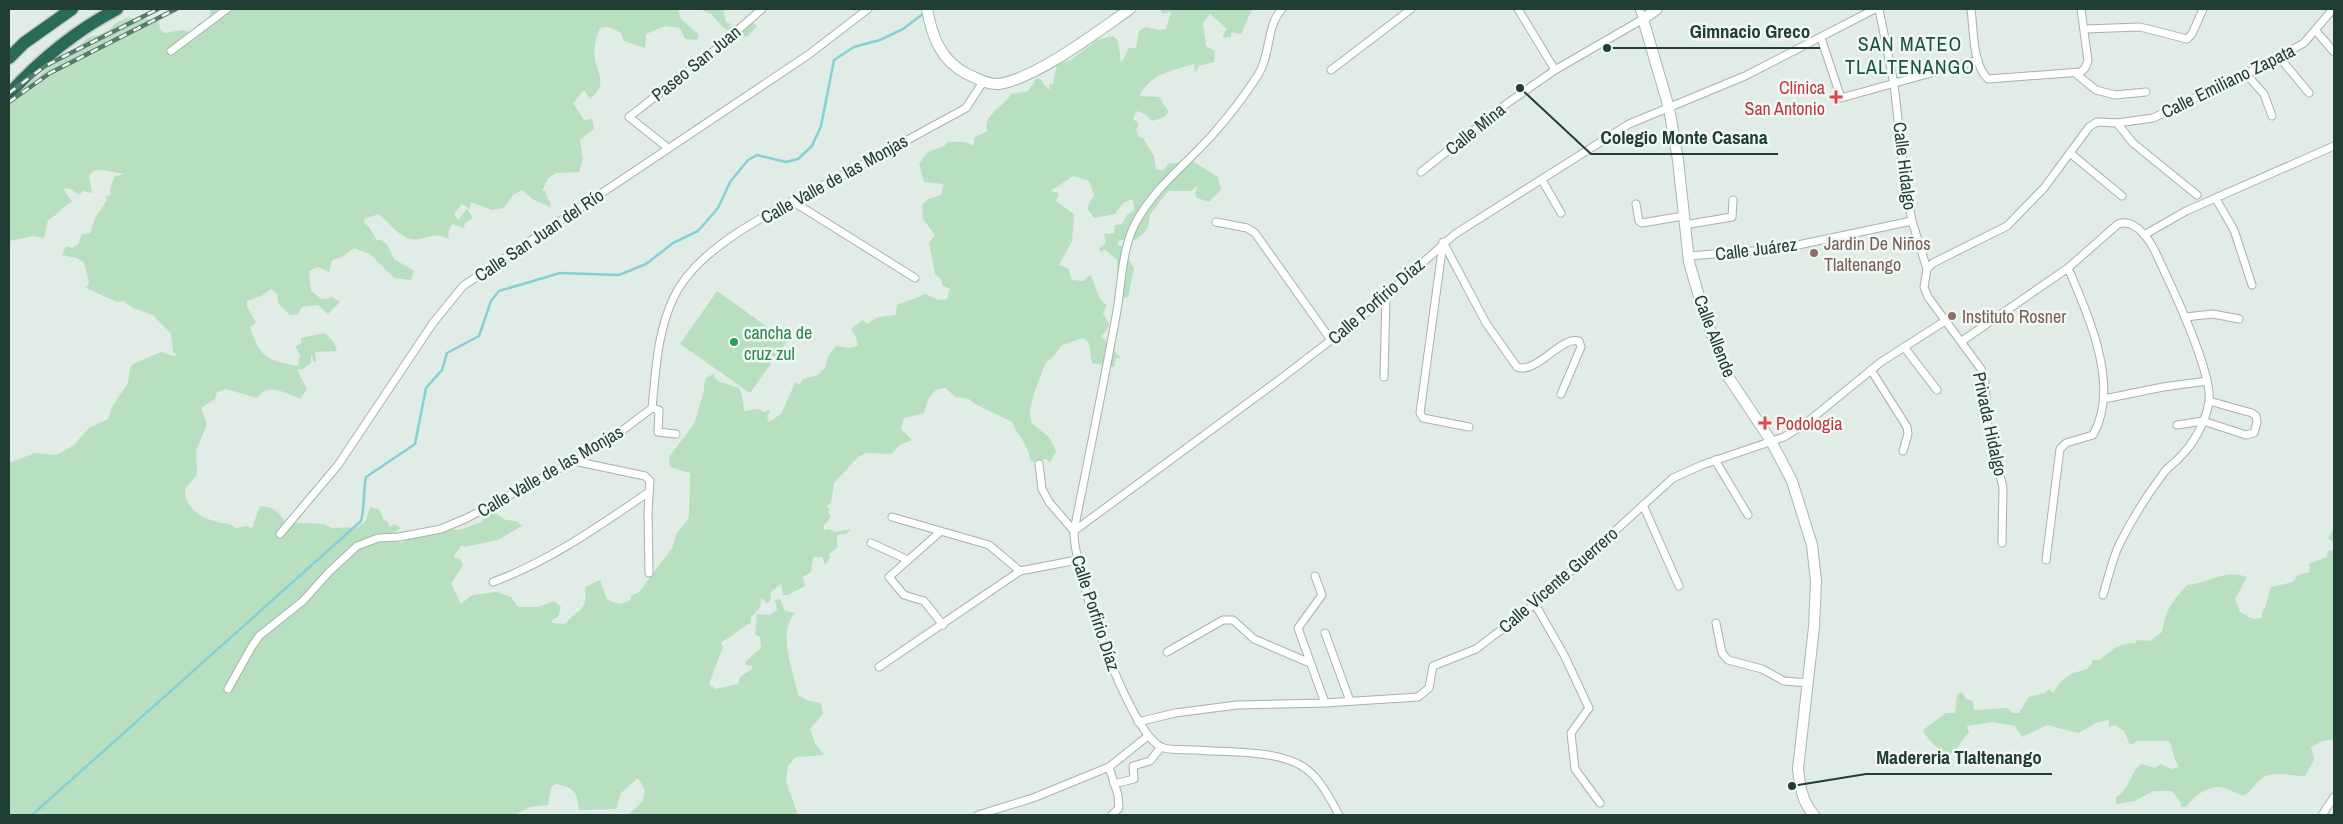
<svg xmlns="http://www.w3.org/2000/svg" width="2343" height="824" font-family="'Archivo Narrow',sans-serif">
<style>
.green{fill:#b8dfbf}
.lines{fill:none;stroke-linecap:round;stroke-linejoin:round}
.stream{stroke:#85d0d4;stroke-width:2.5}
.street-casing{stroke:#a3b4ad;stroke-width:9}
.secondary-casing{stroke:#a1bbb0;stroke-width:12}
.highway-casing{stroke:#c1c9c6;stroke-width:15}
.street{stroke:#fff;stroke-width:7}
.secondary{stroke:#fff;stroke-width:10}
.highway{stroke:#2a6b58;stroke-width:12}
.rail-casing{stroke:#5a796e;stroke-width:4.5}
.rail{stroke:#f1f8f4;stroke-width:2.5;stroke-dasharray:8;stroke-linecap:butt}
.health-dot{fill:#e0444e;stroke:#f1f8f4;stroke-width:2}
.education-dot{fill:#8d6e63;stroke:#f1f8f4;stroke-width:2}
.leisure-dot{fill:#2e9e5b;stroke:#f1f8f4;stroke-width:2}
.labels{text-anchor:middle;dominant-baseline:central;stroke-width:5;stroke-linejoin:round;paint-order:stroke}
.street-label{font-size:18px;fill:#203e33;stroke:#f1f8f4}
.health-label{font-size:18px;fill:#be3a42;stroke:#f1f8f4;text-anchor:end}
.education-label{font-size:18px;fill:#785e54;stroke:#f1f8f4;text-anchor:start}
.leisure-label{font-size:18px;fill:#27864d;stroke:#f1f8f4;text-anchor:start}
.quarter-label{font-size:20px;letter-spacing:1px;fill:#1b513e;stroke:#f1f8f4}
.leader{fill:none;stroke:#203e33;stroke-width:2}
.callout-dot{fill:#203e33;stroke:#f1f8f4;stroke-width:2}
.callout-label{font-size:19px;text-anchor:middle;font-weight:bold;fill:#203e33;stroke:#f1f8f4;stroke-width:5;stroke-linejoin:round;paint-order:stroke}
</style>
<rect width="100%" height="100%" fill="#e1ece6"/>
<g class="green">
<path d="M211 9H678L681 19 699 35 697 40 685 39 680 28 665 26 646 34 645 48 624 41 621 33 609 27 600 28C596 36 593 50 595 59 599 78 607 84 590 99L584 90 573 103 584 120 592 119 594 129 580 140 583 159 579 172 556 173 548 178 542 191H546L547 197 551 204 550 207 532 199 522 190 513 195 504 208 492 210 471 202 470 209 462 204 454 214 458 220 467 209 473 218 465 223 464 228 452 224 448 232 449 239C431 230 427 241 411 239 399 237 387 221 379 214L364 219 365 224 369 227 377 240H381L387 244 394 259 414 271 411 280 394 278 370 254 354 248 342 257 332 260 329 272 318 267 309 271 311 291 321 299 329 298 331 296 340 302 328 314 318 305 302 307 298 314 290 315 278 303 277 294 271 289 261 296 247 301V306L256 323 250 327C260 358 267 360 298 366L300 355 295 346 301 344V338L325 333 334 342 337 351 315 352 316 361 314 362 311 354V363L303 369 297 370 307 389 300 399C286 393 268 382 257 398L226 389 217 392 215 399 201 408 207 424 196 451 197 475 185 489C185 508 200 518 218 522 225 524 231 523 236 528L246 526 252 528 260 506C273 507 278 511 285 522L324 524 332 528 358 527 366 521 370 507 379 509 384 520 387 521 390 527 394 524 401 528 391 535 402 543 410 537 436 527 459 530 482 522 483 517 475 515 489 509 506 520 517 521 522 526 498 540 465 547 462 545 453 557 460 559 463 565 451 584 461 604 472 595 497 592 511 597 518 607H539L554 601 561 607 558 617 552 620V623L565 624C578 608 588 612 585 587L600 580 607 599C618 605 621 606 631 599V596L639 592 672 548 677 533 689 518 690 473 670 467 669 457 694 424 704 391V385L706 378 713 374 718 381 739 388 742 395 744 411 758 409 765 412 768 410 771 412 767 416 769 422 781 414 795 383 800 384 803 379 818 375 825 368 828 356 836 346 849 348 858 346 856 337 851 329 862 320 867 324 878 317 896 315 897 305 926 294 938 300 947 299 950 289 942 285V281L935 274 929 243 935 235 923 219 922 205 928 199 941 195 944 184 924 182 919 164C923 160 924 154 930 151 936 149 943 148 948 142H965L974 146V138L987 131C983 114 1004 107 1011 94L1028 91 1037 78 1042 80 1043 84 1050 90 1049 85 1053 84 1057 64 1071 60 1097 40 1113 36 1118 41 1121 63 1129 48H1136L1139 31 1146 27 1159 30 1166 29 1171 12 1162 14 1160 9H1252L1241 34 1231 32V37L1223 38 1224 33 1227 29 1210 14 1203 23 1206 46 1215 51 1214 62 1199 66 1195 73 1194 64C1174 70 1149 74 1140 96L1159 97 1169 112 1164 117 1152 121 1145 114 1137 111 1133 119 1139 124 1136 130 1139 137 1143 138 1154 156 1156 170H1164L1168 164 1192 161 1218 177 1221 190 1209 202 1197 198 1195 193 1198 185 1191 191H1168L1150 215 1148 227 1144 233 1135 240H1120L1117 244 1124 248 1128 258 1134 268 1128 297 1123 298 1118 287 1117 260 1104 249 1101 253 1099 248 1106 243 1104 234 1114 233 1115 225 1122 224 1127 215 1134 210 1133 199 1123 203 1115 214 1094 218 1087 208 1094 195 1089 181 1073 176 1051 191 1059 193 1056 201 1074 214 1072 241 1059 265 1068 268 1072 280 1083 281 1090 275C1097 285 1096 299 1107 305L1103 313 1109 324 1107 330 1101 336 1121 358H1116L1114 367 1092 363 1089 343 1083 338 1062 345 1052 358 1046 362 1034 393 1030 409 1031 422 1049 437 1056 451 1050 463 1046 459 1033 462 1030 460C1029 445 1017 435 1012 422 1003 417 972 404 969 399L956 397 945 388C930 389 928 400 924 413L904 418 901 429 912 440 900 445 891 454 866 453 858 457 834 483 831 503 826 506 830 509 828 512 831 517 824 525V530L830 529 834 532 851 529 846 534 837 535V548L829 554 830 558 825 565 822 557H813L811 572 803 577 805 586 788 595H783L781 584 771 592 770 601 767 603 761 598 760 608 751 617V623C740 628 733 637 721 642L723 647 709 684 716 689 738 684 740 677 752 669V666L745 665 746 661 761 648 760 637 755 634 757 614 770 615 777 610 775 600 780 599 785 611 795 613C777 633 793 671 798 695L809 701 821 703 823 714 810 729 815 743 824 755 796 757 788 766 786 781 798 815H634L629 814 642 802 645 790 638 778 621 793 616 809 579 810C577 792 575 788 556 784L551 787 548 805 530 807 515 815H9V463L35 453 56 455 73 446 89 428 108 419 112 407 128 383 130 368 133 364 161 352 173 356 177 355 173 352 171 334 153 315 133 308 123 301 117 302 86 288 89 283 84 263 77 258 62 255 66 246 72 248 78 244 82 234 90 233 95 218 107 200 106 196 111 195 110 190 114 177 124 174 103 170 93 171 89 176 92 193 83 191 79 195 71 189 63 188 72 202C62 206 58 215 48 220L44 238 34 236 9 241V103L23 86 38 77 53 61 67 56 87 38 101 34 110 29 114 24 127 18 149 19 153 22 159 21 160 29 164 33 183 30 196 34 198 24 209 18Z"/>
<path d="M700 9H723L726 22 731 24 727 27 743 24 750 21 757 26 748 36 740 38 723 27 711 14Z"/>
<path d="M717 291 787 341 750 393 680 344Z"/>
<path d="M2334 529V739L2323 741 2311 747 2314 760 2305 776C2293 776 2274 771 2264 777 2255 782 2252 792 2243 796 2236 793 2226 788 2220 787 2206 786 2193 797 2186 807H2181V803L2172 791H2153L2135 801 2116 804V797C2130 789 2129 774 2141 764L2155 768 2161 764 2171 769 2179 767C2174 759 2173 750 2169 741H2138L2130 745 2124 731 2115 725 2109 727V720L2098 722 2078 733 2047 725 2022 737 2015 726 1992 722 1967 726 1969 733C1961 738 1961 748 1949 755 1939 750 1928 741 1923 730L1946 713H1955L1957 694 1962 692 1966 699 1973 701 1974 710 2007 708 2013 713H2019L2029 697 2044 693 2049 689 2053 693C2058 685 2061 680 2070 675 2080 669 2089 673 2093 660H2099L2115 648 2124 644 2136 643V640L2150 641 2162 632C2167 608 2170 604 2187 585 2211 583 2221 569 2247 577L2235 599 2240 612C2248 616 2254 622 2262 617V613L2265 608 2271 587 2293 582 2298 575 2310 572 2309 564 2327 557 2328 551 2334 550 2333 542 2328 538Z"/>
</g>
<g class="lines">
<path class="stream" d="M32 815 361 521C365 506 363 492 366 477L415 444 426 388 442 370 447 353 479 336 491 301 499 291 560 273 619 275 646 264 673 243 698 231 718 208 730 182 748 160 757 155 786 162 798 159 812 146 821 126 834 60 854 47 880 40 903 29 924 13"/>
<defs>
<g id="street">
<path d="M1282 9C1266 26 1271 55 1258 75 1245 95 1230 115 1214 133 1188 163 1154 187 1135 224 1121 251 1122 286 1116 316 1103 388 1088 459 1074 531 1073 569 1127 729 1161 747 1169 751 1185 749 1195 750 1227 753 1288 748 1312 774 1323 784 1332 802 1339 815"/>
<path d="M1518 9 1555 70"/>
<path d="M1879 9 1894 84 1905 181 1912 221 1927 269 1924 287 1928 297 1981 369 1985 381 1988 430 2003 487 2002 543"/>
<path d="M1971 9C1974 30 1972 64 1988 79L2081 72 2085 68 2088 61 2081 9"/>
<path d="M2085 29 2140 27 2187 39 2192 34 2203 9"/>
<path d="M2316 31 2334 52"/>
<path d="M1821 38 1841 98 1978 60"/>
<path d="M171 51 227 9"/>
<path d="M2280 58 2309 93"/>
<path d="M1331 70 1411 9"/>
<path d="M2075 73 2096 90 2115 95 2146 92"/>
<path d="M2246 74 2264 94 2272 116"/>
<path d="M2117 123 2133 143 2197 195"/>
<path d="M668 148 629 117 715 50 762 9"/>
<path d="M2070 153 2122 196"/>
<path d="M1421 172 1509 102 1555 70 1643 19 1639 9"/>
<path d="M1542 180 1561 213"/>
<path d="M2216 199 2234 230 2252 285"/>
<path d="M792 201 915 278"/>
<path d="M1636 204 1639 221 1642 223 1683 216"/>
<path d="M1216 222 1247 228 1255 233 1331 340"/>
<path d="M1684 225 1732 217 1733 200"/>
<path d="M2144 235 2186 211 2334 146"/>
<path d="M1443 242 1486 323 1517 367C1536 375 1562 335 1579 341L1581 347 1561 394"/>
<path d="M1443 243 1420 413 1423 418 1469 427"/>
<path d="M1688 256 1779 249 1912 221"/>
<path d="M1927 269 1933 263 2007 226 2044 188 2089 127 2097 122 2117 123 2153 118 2246 74 2304 43 2333 9"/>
<path d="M2185 317 2213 314 2239 319"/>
<path d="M1962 341 2068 268 2118 224C2137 217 2153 245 2159 260 2172 287 2213 374 2209 402 2206 421 2193 445 2179 458 2174 464 2167 467 2163 474 2147 495 2131 521 2119 545 2112 560 2108 579 2103 595"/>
<path d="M1904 347 1937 390"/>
<path d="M1871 370 1907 427 1908 434 1903 451"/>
<path d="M1384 377 1386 296"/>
<path d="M2104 399 2163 387 2207 381"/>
<path d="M652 408 659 410 658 432 676 434"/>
<path d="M2177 425 2203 421 2246 435 2254 433 2257 422 2256 416 2252 413 2209 401"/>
<path d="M1715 460 1748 515"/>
<path d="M574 461 645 476 650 481 648 511 649 573"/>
<path d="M1039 464 1042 489 1049 502 1074 531"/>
<path d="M1643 505 1679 586"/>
<path d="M892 517 989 545 1020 571"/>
<path d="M1074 531 1279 380 1365 314 1455 234 1629 124 1745 76 1875 9"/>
<path d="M940 532 889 577 904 595 924 601 943 625"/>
<path d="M280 534 338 465 433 323 463 286 808 55 868 9"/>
<path d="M871 543 908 560"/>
<path d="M2046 560 2060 449 2066 443 2093 435C2121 386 2088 315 2068 268"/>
<path d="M1315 576 1322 595 1298 628 1325 703"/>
<path d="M493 582C550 561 599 526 649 492"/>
<path d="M1535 604 1564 655 1589 708 1571 733 1575 769 1600 803"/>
<path d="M1716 623 1722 653 1728 660 1762 669 1784 681 1808 683"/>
<path d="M1325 633 1350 701"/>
<path d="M1167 652 1223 620H1233L1254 639 1310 663"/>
<path d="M879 667 1020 571 1077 560"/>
<path d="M228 689 251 648 259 636 303 601 329 572 357 546 378 538 399 537 441 529 467 518 574 461 615 436 652 408C656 370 657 332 674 297 700 241 794 201 847 173 887 151 927 129 966 108L983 82"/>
<path d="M1138 722 1175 713 1237 705 1325 703 1418 697 1429 688 1433 666 1476 649 1535 604 1673 478 1702 465 1784 437 1805 424 1881 362 1945 321"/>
<path d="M1109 767 1118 795 1119 808 1112 815"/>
<path d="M1114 784 1134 779 1133 766 1150 761 1161 747"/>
<path d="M978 815 1033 798 1109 767 1148 736"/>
<path d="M2322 815 2334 797"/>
</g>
<g id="secondary">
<path d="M927 9C932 36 940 60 967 74 977 78 987 85 999 84 1037 78 1098 31 1130 9"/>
<path d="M1657 9 1643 19 1669 108 1678 160 1689 262 1705 317 1729 378 1771 441 1792 481 1812 545 1816 581 1814 627 1798 769C1800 786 1802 802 1814 815"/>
</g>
<g id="highway">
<path d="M9 58 24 43 72 9"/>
<path d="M9 94C41 59 75 31 117 9"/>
</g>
</defs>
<use href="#street" class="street-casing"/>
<use href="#secondary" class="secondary-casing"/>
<use href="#highway" class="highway-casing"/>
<use href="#street" class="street"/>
<use href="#secondary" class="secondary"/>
<use href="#highway" class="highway"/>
<defs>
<g id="rail">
<path d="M9 93 45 66 158 9"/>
<path d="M9 102 50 73 176 9"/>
</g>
</defs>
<use href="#rail" class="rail-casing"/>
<use href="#rail" class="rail"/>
</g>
<g class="health-dot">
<path d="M1833.5 89.5h5v5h5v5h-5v5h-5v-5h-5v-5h5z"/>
<path d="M1762.5 415.5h5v5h5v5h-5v5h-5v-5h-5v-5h5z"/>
</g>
<g class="education-dot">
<circle cx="1814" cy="253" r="5"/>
<circle cx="1952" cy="316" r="5"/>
</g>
<circle class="leisure-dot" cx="734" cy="342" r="5"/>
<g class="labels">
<g class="street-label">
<text transform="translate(696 63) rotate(-39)">Paseo San Juan</text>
<text transform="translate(2228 81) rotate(-26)">Calle Emiliano Zapata</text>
<text transform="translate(1475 129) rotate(-39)">Calle Mina</text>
<text transform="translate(1905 166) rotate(83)">Calle Hidalgo</text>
<text transform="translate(834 179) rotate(-29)">Calle Valle de las Monjas</text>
<text transform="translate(539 235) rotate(-34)">Calle San Juan del Río</text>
<text transform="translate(1756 249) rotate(-7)">Calle Juárez</text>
<text transform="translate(1376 301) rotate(-41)">Calle Porfirio Díaz</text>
<text transform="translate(1715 336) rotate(69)">Calle Allende</text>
<text transform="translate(1990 424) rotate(78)">Privada Hidalgo</text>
<text transform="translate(550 471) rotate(-30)">Calle Valle de las Monjas</text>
<text transform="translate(1558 580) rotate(-41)">Calle Vicente Guerrero</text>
<text transform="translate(1096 613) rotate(72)">Calle Porfirio Díaz</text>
</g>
<g class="health-label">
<text x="1825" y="87">Clínica<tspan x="1825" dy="21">San Antonio</tspan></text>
<text x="1776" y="423" text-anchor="start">Podologia</text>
</g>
<g class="education-label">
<text x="1824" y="243">Jardin De Niños<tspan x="1824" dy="21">Tlaltenango</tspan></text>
<text x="1962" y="316">Instituto Rosner</text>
</g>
<g class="leisure-label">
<text x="744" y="332">cancha de<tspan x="744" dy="21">cruz zul</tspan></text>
</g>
<g class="quarter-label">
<text x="1910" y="43">SAN MATEO<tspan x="1910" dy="23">TLALTENANGO</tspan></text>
</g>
</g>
<path class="leader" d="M1607 48L1680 48H1820M1520 88L1591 154H1778M1792 786L1866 774H2052"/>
<g class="callout-dot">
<circle cx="1607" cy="48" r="5"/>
<circle cx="1520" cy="88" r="5"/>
<circle cx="1792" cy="786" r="5"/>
</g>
<g class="callout-label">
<text x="1750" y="38">Gimnacio Greco</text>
<text x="1684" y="144">Colegio Monte Casana</text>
<text x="1959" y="764">Madereria Tlaltenango</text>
</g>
<rect width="2343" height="824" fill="none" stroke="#203e33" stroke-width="20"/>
</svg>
